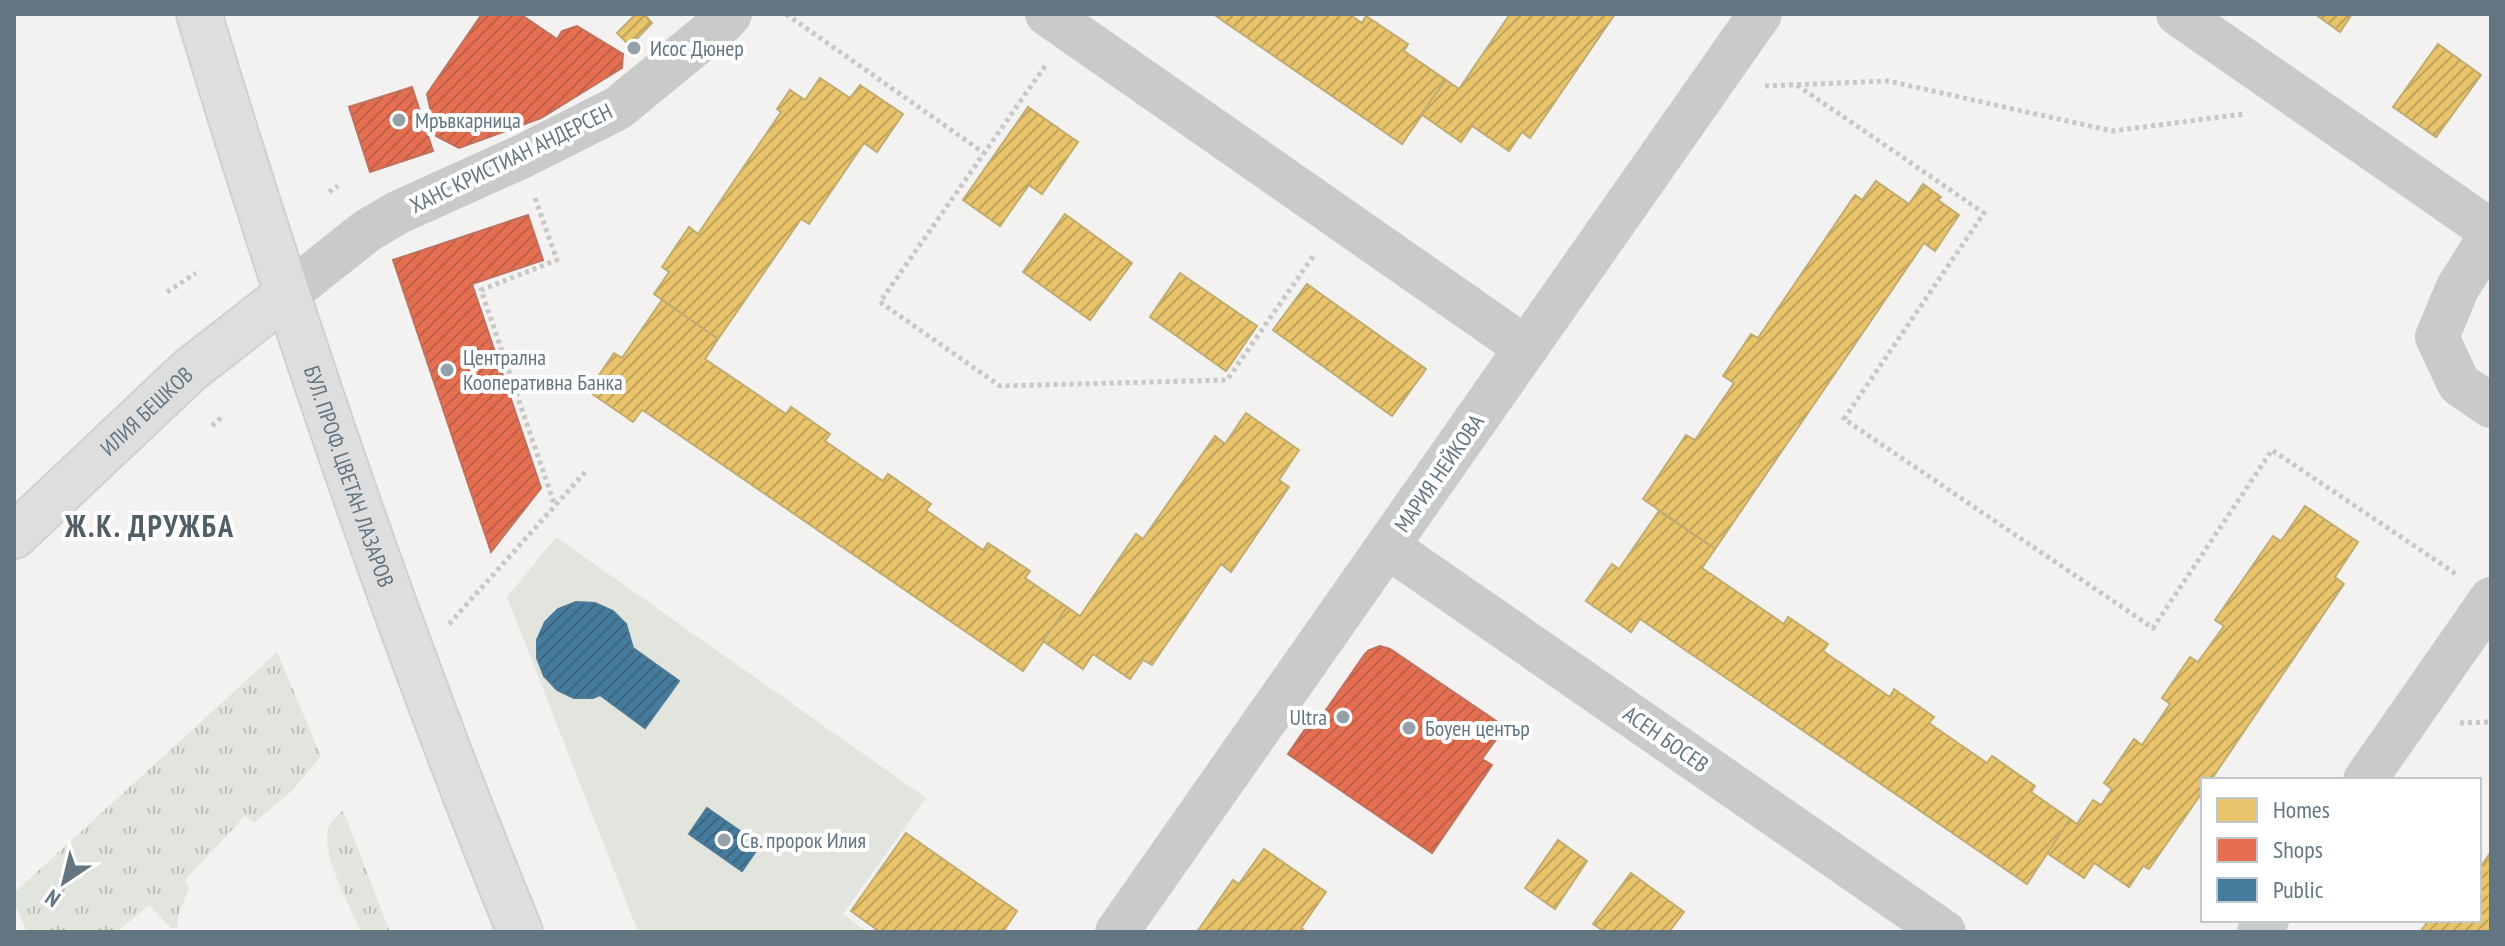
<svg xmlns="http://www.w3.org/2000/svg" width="2505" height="946" font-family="'PT Sans Narrow',sans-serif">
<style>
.grass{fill:url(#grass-tufts)}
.park{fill:#e2e5de}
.homes{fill:url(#homes-hatch);stroke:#c0ac71;stroke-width:2}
.shops{fill:url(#shops-hatch);stroke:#bf715f;stroke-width:2}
.public{fill:url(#public-hatch);stroke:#4e7995;stroke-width:2}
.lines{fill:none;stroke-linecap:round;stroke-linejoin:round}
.secondary-casing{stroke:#cfd0d0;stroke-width:48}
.path{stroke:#c8c8c8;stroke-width:5;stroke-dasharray:4 4;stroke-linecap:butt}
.street{stroke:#c9cbcb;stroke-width:44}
.secondary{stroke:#dededf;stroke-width:44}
.poi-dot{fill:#95a1a8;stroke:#fff;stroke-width:3}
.labels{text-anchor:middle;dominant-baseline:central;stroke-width:8;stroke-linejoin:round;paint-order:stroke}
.poi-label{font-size:22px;fill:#627581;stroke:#fff;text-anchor:start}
.street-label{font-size:22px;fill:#627581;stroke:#fff}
.district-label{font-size:30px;font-weight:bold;letter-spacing:2px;fill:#505e66;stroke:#fff}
</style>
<defs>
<pattern id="grass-tufts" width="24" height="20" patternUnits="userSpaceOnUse" patternTransform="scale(2)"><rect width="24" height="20" fill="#e2e5de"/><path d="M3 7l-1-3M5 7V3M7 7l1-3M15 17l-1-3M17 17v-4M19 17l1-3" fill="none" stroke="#bbbeb9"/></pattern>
<pattern id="homes-hatch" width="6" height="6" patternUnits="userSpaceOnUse" patternTransform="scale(2)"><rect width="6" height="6" fill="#e9c46a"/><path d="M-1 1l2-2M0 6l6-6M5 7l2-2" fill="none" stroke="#c0a45d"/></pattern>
<pattern id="shops-hatch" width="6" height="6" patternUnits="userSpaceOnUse" patternTransform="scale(2)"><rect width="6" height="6" fill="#e76f51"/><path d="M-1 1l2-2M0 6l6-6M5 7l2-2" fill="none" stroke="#bf6049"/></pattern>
<pattern id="public-hatch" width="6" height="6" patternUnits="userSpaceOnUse" patternTransform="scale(2)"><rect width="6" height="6" fill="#457b9d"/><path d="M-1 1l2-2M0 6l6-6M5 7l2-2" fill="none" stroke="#3b6580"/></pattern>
</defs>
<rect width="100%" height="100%" fill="#f3f2f0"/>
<g class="grass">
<path d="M277 652 321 756 293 790 254 823 245 816 185 880 189 888 178 915V928H171L149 905 117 932H27L14 903V893Z"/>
<path d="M343 810 390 932H361C350 906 322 857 328 830 330 822 337 816 343 810Z"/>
</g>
<path class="park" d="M556 537 926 798 843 914 867 932H638L507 597Z"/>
<g class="homes">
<path d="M636 14H644L652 23 630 46 617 33Z"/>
<path d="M1213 14H1349L1362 23 1366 16 1408 44 1404 51 1446 80 1402 144Z"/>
<path d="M1510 14H1615L1530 138 1522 132 1509 151 1472 126 1461 142 1421 114 1446 80 1459 89Z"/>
<path d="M2315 14H2352L2340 32Z"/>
<path d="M2438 44 2481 75 2436 137 2393 107Z"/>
<path d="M820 78 850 98 860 85 903 114 877 152 864 143 809 224 801 219 718 339 654 294 669 272 662 267 689 227 698 234 781 112 777 109 790 90 805 100Z"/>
<path d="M1028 107 1078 142 1042 194 1029 185 1000 226 963 200Z"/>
<path d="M1876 181 1909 204 1923 184 1941 197 1938 200 1959 215 1935 251 1924 243 1715 549 1643 499 1686 435 1695 440 1734 383 1723 376 1751 334 1758 338 1855 195 1862 200Z"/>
<path d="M1065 214 1132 263 1090 320 1023 272Z"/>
<path d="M1180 273 1257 326 1226 371 1150 317Z"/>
<path d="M1307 284 1426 369 1392 416 1273 330Z"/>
<path d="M662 300 718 339 705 359 786 414 791 407 830 434 825 441 883 481 888 474 931 504 926 510 983 550 988 543 1030 571 1025 578 1067 607 1023 671 650 415 642 410 633 422 588 391 614 353 622 358Z"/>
<path d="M1246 413 1299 450 1279 480 1289 487 1231 572 1221 564 1152 665 1143 660 1130 679 1093 654 1083 669 1043 641 1067 607 1080 616 1136 534 1143 539 1215 436 1225 444Z"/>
<path d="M2305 506 2358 542 2335 577 2344 584 2211 780H2203V791L2149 869 2143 866 2129 887 2094 863 2084 878 2047 853 2070 819 2077 824 2093 800 2101 805 2112 789 2104 783 2134 739 2142 745 2170 704 2162 698 2190 657 2198 662 2224 626 2215 620 2273 536 2281 541Z"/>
<path d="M1659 511 1715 549 1702 568 1784 624 1788 617 1828 644 1823 651 1890 697 1894 689 1934 717 1929 723 1987 763 1992 756 2035 786 2031 792 2070 819 2027 884 1640 619 1631 632 1586 601 1612 564 1619 569Z"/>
<path d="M906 833 1017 911 1003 932H880L851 911Z"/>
<path d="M1558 840 1587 861 1555 909 1525 888Z"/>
<path d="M1264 849 1326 892 1301 928 1307 932H1197L1233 880 1239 884Z"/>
<path d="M2491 852V932H2420L2429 920H2479V869Z"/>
<path d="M1631 873 1684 912 1669 932H1605L1593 924Z"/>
</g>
<g class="shops">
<path d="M482 14H520L557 39 562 31 577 26 623 54 622 68 541 118 459 148 436 136 427 94Z"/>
<path d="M412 87 433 151 370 172 349 107Z"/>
<path d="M528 215 543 260 472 284 541 488 491 552 393 260Z"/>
<path d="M1380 646 1390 649 1505 727 1482 759 1492 765 1432 853 1288 754 1314 716 1319 720 1365 654 1369 650Z"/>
</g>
<g class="public">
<path d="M576 602 595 603 613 611 626 624 633 648 679 681 645 728 600 695 593 698H574L557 690 544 676 537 658V640L545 622 558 609Z"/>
<path d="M707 808 760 845 742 871 689 834Z"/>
</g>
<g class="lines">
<defs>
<g id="secondary">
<path id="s1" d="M199 14C293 324 397 632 520 932"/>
<path id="s2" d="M14 536 190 370 286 295"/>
</g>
</defs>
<use href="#secondary" class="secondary-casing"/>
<g class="path">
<path d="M786 14 984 153"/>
<path d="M1045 66 880 302 1000 386 1227 380 1314 255"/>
<path d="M1797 85 1984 213 1844 419 2153 628 2272 450 2456 574"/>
<path d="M1765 86 1888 81 2112 131 2244 114"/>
<path d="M329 192 338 186"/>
<path d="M535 198 557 260 481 290 555 506"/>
<path d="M167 292 196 273"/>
<path d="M212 426 223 416"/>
<path d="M449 624 587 470"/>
<path d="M2460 723 2491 722"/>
</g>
<g class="street">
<path d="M1047 14 1526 348"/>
<path d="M2178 14 2491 231"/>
<path d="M2491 235 2458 287 2437 337 2459 384 2491 406"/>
<path d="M286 295 368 230 399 212 521 157 618 108 725 20 730 14"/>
<path d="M1388 547 1944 932"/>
<path d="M2365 780 2491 599"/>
<path d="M1117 932 1760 14"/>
<path d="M2259 932 2267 920"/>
</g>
<use href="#secondary" class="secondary"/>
</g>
<g class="poi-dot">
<circle cx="634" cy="48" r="8"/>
<circle cx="399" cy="120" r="8"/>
<circle cx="447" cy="370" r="8"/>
<circle cx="1343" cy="717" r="8"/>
<circle cx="1409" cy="728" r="8"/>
<circle cx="724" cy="840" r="8"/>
</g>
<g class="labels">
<g class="poi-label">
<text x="650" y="48">Исос Дюнер</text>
<text x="415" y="120">Мръвкарница</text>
<text x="463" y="357">Централна<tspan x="463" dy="25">Кооперативна Банка</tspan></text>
<text x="1327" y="717" text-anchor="end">Ultra</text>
<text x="1425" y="728">Боуен център</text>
<text x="740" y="840">Св. пророк Илия</text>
</g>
<g class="street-label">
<text transform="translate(511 158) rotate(-26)">ХАНС КРИСТИАН АНДЕРСЕН</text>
<text stroke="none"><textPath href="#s2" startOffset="182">ИЛИЯ БЕШКОВ</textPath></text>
<text transform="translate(1439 473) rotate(-55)">МАРИЯ НЕЙКОВА</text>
<text stroke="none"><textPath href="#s1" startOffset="486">БУЛ. ПРОФ. ЦВЕТАН ЛАЗАРОВ</textPath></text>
<text transform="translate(1666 739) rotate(35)">АСЕН БОСЕВ</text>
</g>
<g class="district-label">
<text x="150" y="525">Ж.К. ДРУЖБА</text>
</g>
</g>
<rect width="2505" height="946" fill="none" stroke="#627581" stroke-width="32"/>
<rect x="2201" y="778" width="280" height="144" fill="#ffffff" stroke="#c0c8cd" stroke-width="2"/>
<rect x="2217" y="798" width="40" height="24" fill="#e9c46a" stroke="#c0c8cd" stroke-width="2"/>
<text x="2273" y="818" font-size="24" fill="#627581">Homes</text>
<rect x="2217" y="838" width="40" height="24" fill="#e76f51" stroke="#c0c8cd" stroke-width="2"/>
<text x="2273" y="858" font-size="24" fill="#627581">Shops</text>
<rect x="2217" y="878" width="40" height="24" fill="#457b9d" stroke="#c0c8cd" stroke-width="2"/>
<text x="2273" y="898" font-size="24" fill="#627581">Public</text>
<g transform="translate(64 882) rotate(215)" stroke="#ffffff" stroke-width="6" paint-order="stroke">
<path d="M0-6L14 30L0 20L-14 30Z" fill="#627581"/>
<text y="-12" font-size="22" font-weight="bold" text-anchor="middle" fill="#627581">N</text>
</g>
</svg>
